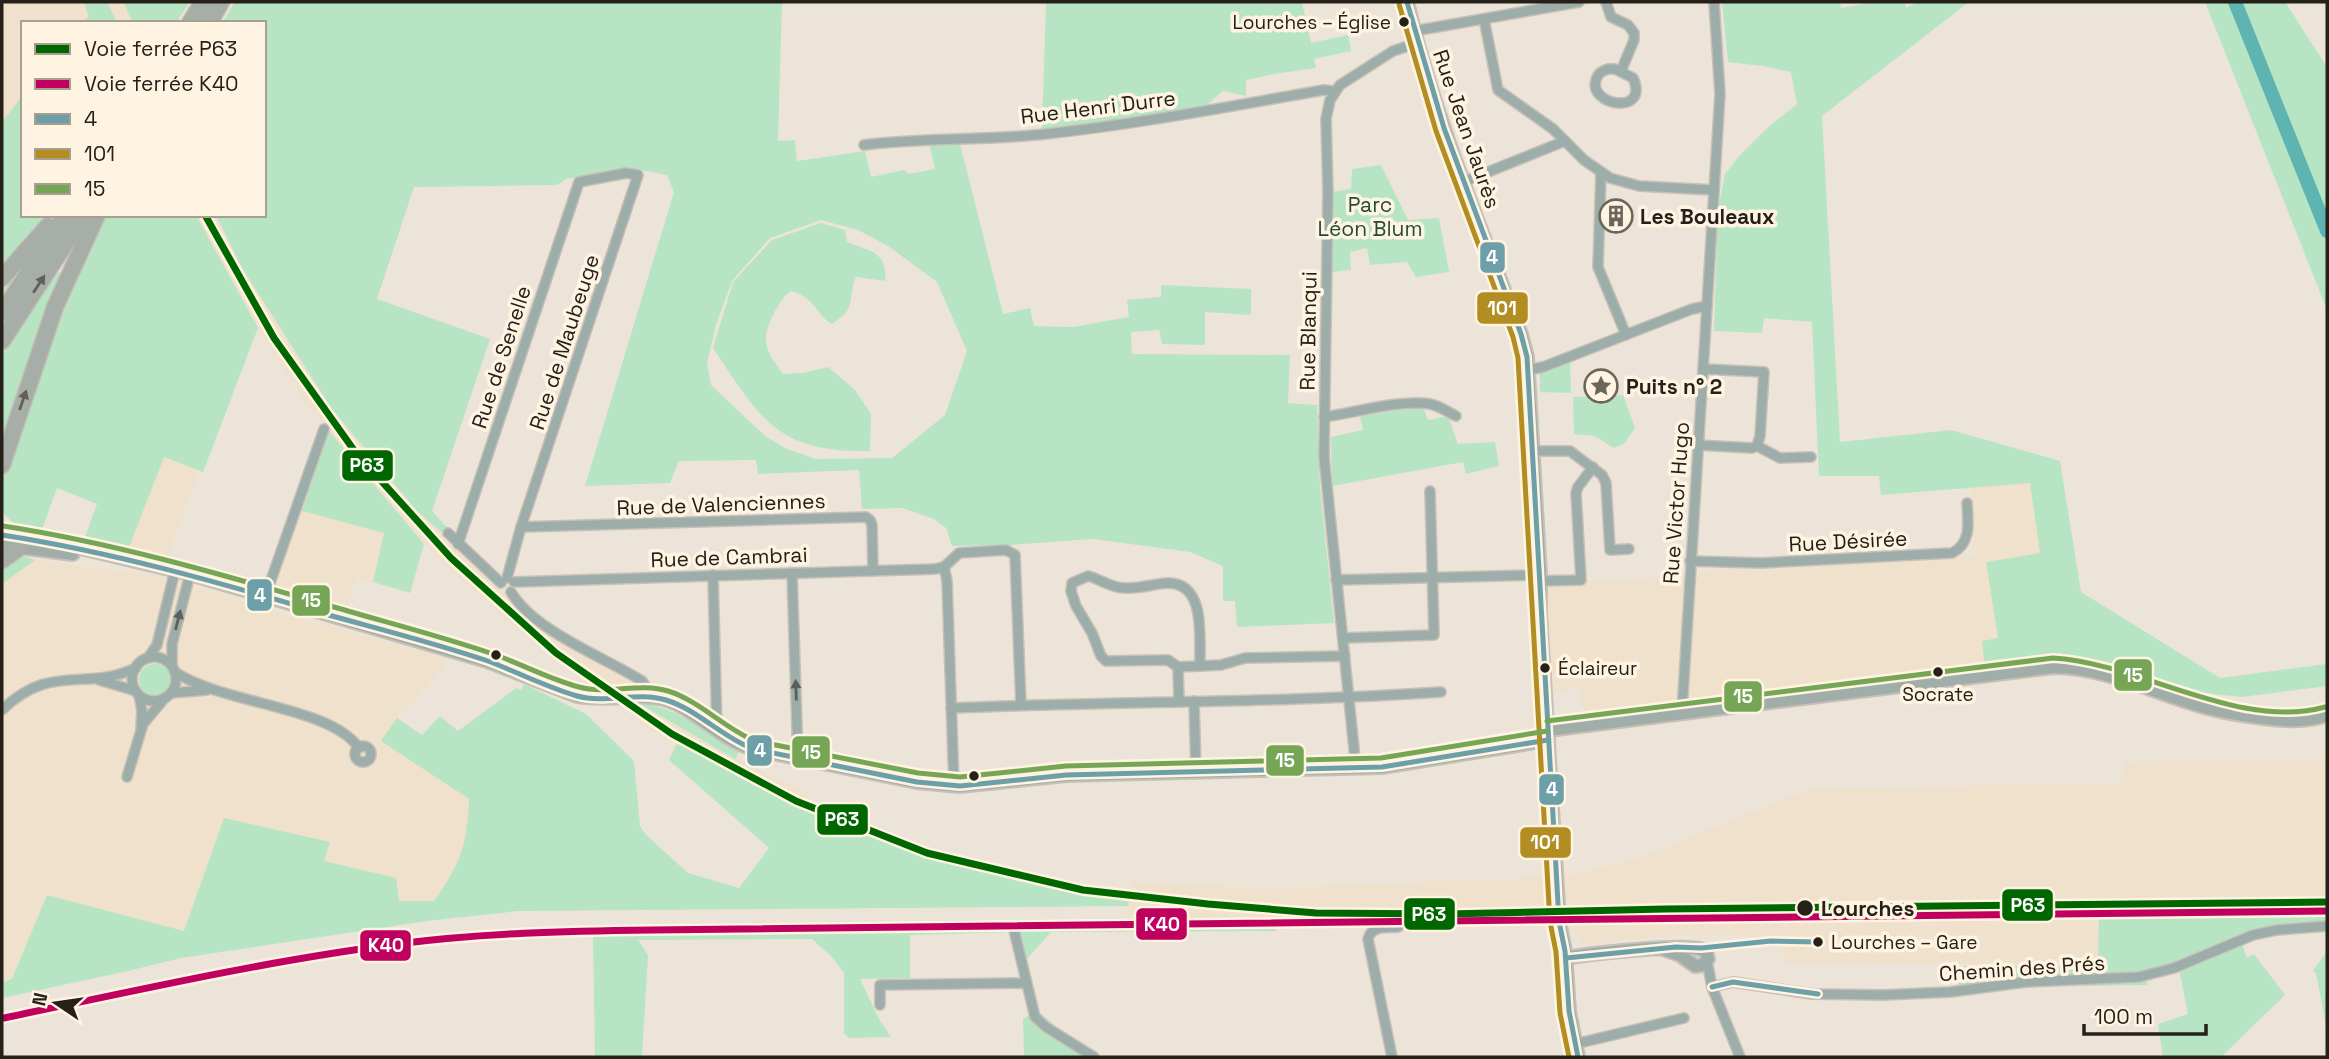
<svg xmlns="http://www.w3.org/2000/svg" width="2329" height="1059" font-family="'Space Grotesk',sans-serif">
<style>
.built{fill:#efe1cc}
.green{fill:#b7e5c3;fill-rule:evenodd}
.lines{fill:none;stroke-linecap:round;stroke-linejoin:round}
.river{stroke:#5eb4b1;stroke-width:14}
.street-casing{stroke:#c7c0b7;stroke-width:12}
.secondary-casing{stroke:#c7c0b7;stroke-width:16}
.highway-casing{stroke:#c7c0b7;stroke-width:19}
.street{stroke:#9cadaa;stroke-width:9}
.secondary{stroke:#a1ada9;stroke-width:12}
.highway{stroke:#a7ada7;stroke-width:16}
.bus-1-casing{stroke:#fff4e2;stroke-width:10}
.bus-2-casing{stroke:#fff4e2;stroke-width:10}
.bus-3-casing{stroke:#fff4e2;stroke-width:10}
.bus-1{stroke:#6c9fa8;stroke-width:5}
.bus-2{stroke:#b28e22;stroke-width:5}
.bus-3{stroke:#76a655;stroke-width:5}
.rail-1-casing{stroke:#fff4e2;stroke-width:12}
.rail-2-casing{stroke:#fff4e2;stroke-width:12}
.rail-1{stroke:#060;stroke-width:7}
.rail-2{stroke:#bf005f;stroke-width:7}
.oneway{fill:#605f58}
.oneway2{fill:#5b5f5a}
.bus-dot{fill:#252018;stroke:#fff4e2;stroke-width:2.5}
.labels{text-anchor:middle;dominant-baseline:central;stroke-width:7;stroke-linejoin:round;paint-order:stroke}
.bus-label{font-size:19px;fill:#252018;stroke:#fff4e2;text-anchor:start}
.street-label{font-size:21px;fill:#252018;stroke:#fff4e2}
.park-label{font-size:21px;fill:#214d35;stroke:#fff4e2}
.poi-label{font-size:21px;font-weight:bold;fill:#252018;stroke:#fff4e2;text-anchor:start}
.stop-label{font-size:21px;font-weight:bold;fill:#252018;stroke:#fff4e2;text-anchor:start}
.line-badge{stroke:#fff4e2;stroke-width:2.5}
.badge-label{font-size:19px;text-anchor:middle;font-weight:bold;fill:#fff}
</style>
<rect width="100%" height="100%" fill="#ece4d8"/>
<g class="built">
<path d="M2 2H83L89 16 83 23H23V95L2 122Z"/>
<path d="M99 2H131L140 23H108Z"/>
<path d="M195 215H224L242 254 461 551 514 601 632 679 634 686 627 692 642 703 736 758 810 794 799 815 698 765 669 754 674 743 640 724V720L624 707 622 710 614 705 618 703 612 697 591 686 529 639 441 562 355 466 303 398 255 325Z"/>
<path d="M164 457 199 471 166 560 128 550Z"/>
<path d="M2030 482 2040 554 1986 562 1998 638 1982 642 1985 667 1583 714 1581 689 1553 691 1548 687V582L1697 576 1711 569 1891 563 1974 556 1971 488Z"/>
<path d="M302 511 384 533 373 582 356 578 346 613 273 594Z"/>
<path d="M35 560 158 576 279 613 451 659 397 718 381 740 469 799 468 835 454 873 434 901H399L396 878 324 861 330 843 184 932 47 895 12 980 2 982V584Z"/>
<path d="M2327 761V910L2099 912 2098 965 1786 963 1780 944 1751 936 1675 935 1584 944 1568 921 1376 925 1275 923V917L1126 919 1132 883 1281 888 1566 876 1639 858 1810 789 2121 783 2126 762Z"/>
</g>
<g class="green">
<path d="M83 2H107L117 23H83L89 16Z"/>
<path d="M123 2H190L176 23H133Z"/>
<path d="M235 2H782L778 141 795 140 797 161 865 151 871 177 904 170 909 174 935 169 929 144H960L1003 314 1030 308 1034 326 1073 327 1129 317 1127 300 1161 297V285L1251 289V315L1205 312V345L1162 344 1159 330 1131 332 1132 354 1290 355 1288 403 1317 405 1320 487 1334 623 1237 627 1235 601H1223V566L1190 552 1093 539 1010 545 952 546 946 528 934 519 902 508 862 509 859 470 758 474 756 460 679 461 670 483 585 486 674 192 667 175 631 168 566 179 557 185 414 187 377 299 490 339 432 511 452 533 447 537 417 511 332 409 242 268 216 215H264V23H222ZM821 220 858 230 888 246 937 282 967 351 945 415 892 458 816 459 787 449 765 436 711 385 707 363 716 325 732 281 770 238Z"/>
<path d="M1046 2H1256L1257 4 1302 2 1311 43 1348 35 1351 51 1314 59 1316 68 1274 74 1246 80V96L1223 91 1207 105 1102 123 1042 129Z"/>
<path d="M1722 2H1840L1841 8 1875 2H1905L1906 8 1918 2H1969L1822 116 1840 442 1951 430 2060 461 2081 592 2220 678 2327 664V686L2242 697 2214 694 2193 691 2107 662 2074 656 1985 667 1982 641 1998 638 1986 562 2040 553 2030 483 1881 495 1879 476H1819L1812 322 1764 318 1762 333 1714 331 1718 209 1725 174 1740 155 1765 130 1797 104 1791 72 1763 66 1728 62Z"/>
<path d="M2205 2H2285L2327 67V310Z"/>
<path d="M23 95V215H47L9 260 17 276 2 296V122Z"/>
<path d="M1381 165 1408 220 1439 218 1449 272 1416 277 1407 262 1370 265 1367 248 1350 252 1351 270 1332 272 1333 192 1351 189 1352 169Z"/>
<path d="M104 215H196L258 328 203 472 164 457 128 550 83 542 97 504 57 488 40 535 14 524 2 512V355L56 271 72 280Z"/>
<path d="M821 223 845 230 847 242C870 251 888 252 885 281L856 277C846 301 859 306 832 324 814 313 816 298 791 291 783 297 779 304 774 313 760 340 765 350 783 374L803 373 828 367 855 390 871 414 870 451C776 453 760 418 713 348L733 282 772 240Z"/>
<path d="M1570 361 1571 393 1540 392V373Z"/>
<path d="M1623 395 1635 428 1624 444 1614 448 1595 436 1574 434 1573 397Z"/>
<path d="M1423 407 1428 420 1448 416 1458 444 1495 442 1499 466 1466 474 1463 462 1332 486 1331 437 1363 430 1360 416Z"/>
<path d="M329 431 424 544 410 593 373 582 384 533 302 511Z"/>
<path d="M23 556 35 560 2 584V568Z"/>
<circle cx="155" cy="680" r="16"/>
<path d="M524 684 586 714 634 761 640 826 646 835 688 873 739 888 769 848 669 760 679 740 727 769 798 806 922 853 991 874 1061 891 1129 900 1128 906 518 911 427 921 181 958 128 971 2 998V982L12 979 47 895 184 931 224 818 330 842 324 861 396 878 399 901H434C461 863 467 845 469 799L381 741 397 718 422 735 440 716 458 731 516 688 521 690Z"/>
<path d="M635 701C679 708 701 730 740 750L735 759Z"/>
<path d="M2327 910V922L2291 923 2252 932 2177 963 2146 973 2147 985 2014 987 1958 996V966L2098 965 2099 912Z"/>
<path d="M1275 917 1276 931 1051 932 1025 961 1018 932 910 935V978L860 979 879 1019 891 1037 849 1038 844 1033V973L831 956 812 939 638 940 648 955 642 1057H595L593 935 453 940 241 971 13 1017 28 1007 364 942 506 928 723 923Z"/>
<path d="M2241 941 2247 958 2254 954 2285 995 2221 1057H2163L2158 1024 2188 1014 2179 969Z"/>
<path d="M2327 951V1031L2316 973 2313 971Z"/>
<path d="M1037 1010 1091 1057H1024L1023 1019Z"/>
</g>
<g class="lines">
<path class="river" d="M2235 2 2327 231"/>
<defs>
<g id="street">
<path d="M1606 2 1611 17 1628 25 1634 33V40L1621 71"/>
<path d="M1484 19 1498 90 1553 129 1584 160 1610 178 1639 186 1714 190"/>
<path d="M1414 31 1579 2"/>
<path d="M1608 69H1615L1633 78C1650 116 1588 106 1596 80 1598 73 1602 71 1608 69Z"/>
<path d="M864 145C924 137 985 141 1045 134 1139 124 1231 106 1324 90L1334 91"/>
<path d="M1601 172 1598 267 1626 335"/>
<path d="M1463 182 1565 141"/>
<path d="M1528 370 1543 367 1692 309 1707 306"/>
<path d="M1324 417C1354 413 1401 399 1430 404 1440 406 1448 412 1456 416"/>
<path d="M1697 445 1752 448 1757 446 1760 436 1764 372 1703 369"/>
<path d="M1757 446 1780 458 1811 457"/>
<path d="M1532 451H1570L1602 475 1606 483 1610 550 1629 549"/>
<path d="M521 527 866 517 870 520 872 525 873 571"/>
<path d="M448 533 501 583"/>
<path d="M458 544 579 182 626 173 638 175 521 527 507 578"/>
<path d="M1690 561 1761 563 1952 553C1972 543 1968 522 1967 503"/>
<path d="M944 567 959 553 1006 550 1015 555 1021 705"/>
<path d="M944 567 947 581 954 786"/>
<path d="M792 573 798 759"/>
<path d="M713 575 717 732"/>
<path d="M1336 580 1540 575"/>
<path d="M1540 581 1581 580 1576 493 1578 487 1593 467"/>
<path d="M514 582 935 569 944 567"/>
<path d="M511 592C534 631 604 657 642 681L646 687 647 697"/>
<path d="M263 603 324 429"/>
<path d="M1343 638 1434 635 1430 491"/>
<circle cx="154" cy="679" r="22"/>
<path d="M148 658 157 645 175 570"/>
<path d="M172 666V644L190 574"/>
<path d="M1200 666C1199 640 1207 583 1168 583 1153 584 1139 589 1124 588 1111 588 1100 579 1088 576L1072 583 1071 591 1076 606 1092 633 1101 656 1106 661 1168 660 1178 667 1221 665 1245 658 1345 656"/>
<path d="M1178 667 1179 701"/>
<path d="M175 672C222 704 330 706 359 748"/>
<path d="M99 680 136 691"/>
<path d="M171 693 207 690"/>
<path d="M139 695 142 711 141 727"/>
<path d="M1194 701 1196 772"/>
<path d="M951 708C1114 701 1278 703 1441 692"/>
<path d="M2 710C51 662 84 692 136 668"/>
<path d="M1682 712 1720 94 1714 2"/>
<circle cx="363" cy="754" r="8"/>
<path d="M1356 768 1324 457 1328 192 1326 119 1330 100 1340 85 1393 51 1417 43"/>
<path d="M127 777 143 724 163 700"/>
<path d="M1014 930 1035 1017 1046 1027 1094 1057"/>
<path d="M1707 961 1712 987 1740 1057"/>
<path d="M1712 987 1733 982 1812 994 1883 995 1950 992 2026 982 2139 977 2174 968 2253 935 2277 930 2327 926"/>
<path d="M880 1005V985L1026 983"/>
<path d="M1575 1044 1684 1018"/>
<path d="M1392 1057 1368 939C1372 925 1386 928 1398 927"/>
</g>
<g id="secondary">
<path d="M1407 2C1434 116 1479 224 1521 334L1527 357 1540 575V614L1559 921 1565 951 1569 1011 1578 1057"/>
<path d="M2 535 68 545 190 574 487 661 577 696C606 702 636 692 664 699 693 707 720 739 753 749L917 782 960 786 1066 775 1382 767 1548 740"/>
<path d="M2 545 73 554"/>
<path d="M1548 730 2053 667C2102 667 2148 690 2194 704 2216 711 2240 715 2263 718 2285 721 2306 722 2327 715"/>
<path d="M1566 958C1587 954 1692 942 1706 951L1708 959 1703 965 1695 966 1680 955 1663 949"/>
</g>
<g id="highway">
<path d="M190 23 203 2"/>
<path d="M209 23 221 2"/>
<path d="M2 278 48 226"/>
<path d="M2 313 66 215"/>
<path d="M2 341 84 215"/>
<path d="M2 465 55 307 97 215"/>
<path d="M2 533 5 535"/>
<path d="M2 560 20 547"/>
</g>
</defs>
<use href="#street" class="street-casing"/>
<use href="#secondary" class="secondary-casing"/>
<use href="#highway" class="highway-casing"/>
<use href="#street" class="street"/>
<use href="#secondary" class="secondary"/>
<use href="#highway" class="highway"/>
<defs>
<g id="bus-1">
<path d="M1407 2 1444 128 1521 334 1527 357 1559 921 1565 951 1569 1011 1578 1057"/>
<path d="M2 535C112 552 218 582 325 614 379 629 435 643 488 661 517 672 546 687 577 696 606 704 637 691 666 700 698 710 722 737 753 749L917 782 960 786 1066 775 1382 767 1548 740"/>
<path d="M1566 958 1676 947 1701 948 1771 941 1818 942"/>
<path d="M1712 987 1733 982 1818 994"/>
</g>
<path id="bus-2" d="M1399 4 1436 131 1513 337 1518 358 1550 922 1556 952 1560 1013 1569 1057"/>
<g id="bus-3">
<path d="M3 526C114 543 220 574 327 605 381 621 437 635 490 653 520 663 548 679 579 687 608 695 639 682 668 691 700 701 724 728 755 741L918 773 960 777 1066 766 1381 758 1547 731"/>
<path d="M1547 721 2053 658C2140 663 2239 731 2325 707"/>
</g>
</defs>
<use href="#bus-1" class="bus-1-casing"/>
<use href="#bus-2" class="bus-2-casing"/>
<use href="#bus-3" class="bus-3-casing"/>
<use href="#bus-1" class="bus-1"/>
<use href="#bus-2" class="bus-2"/>
<use href="#bus-3" class="bus-3"/>
<defs>
<path id="rail-1" d="M205 215 274 338 356 453 451 558 556 653 672 734 796 801 927 853 1083 890 1208 904 1316 913 1447 914 1665 909 2327 902"/>
<path id="rail-2" d="M4 1018C134 991 265 961 397 944 481 933 567 931 652 930L2327 911"/>
</defs>
<use href="#rail-1" class="rail-1-casing"/>
<use href="#rail-2" class="rail-2-casing"/>
<use href="#rail-1" class="rail-1"/>
<use href="#rail-2" class="rail-2"/>
</g>
<defs><path id="oneway-solid" d="M-6-.8H1V-3.2L6.5 0L1 3.2V.8H-6Z" transform="scale(1.75)"/></defs>
<g class="oneway">
<use href="#oneway-solid" transform="translate(39 284) rotate(-57)"/>
<use href="#oneway-solid" transform="translate(23 400) rotate(-71)"/>
</g>
<g class="oneway2">
<use href="#oneway-solid" transform="translate(178 620) rotate(-76)"/>
<use href="#oneway-solid" transform="translate(796 690) rotate(-92)"/>
</g>
<defs>
<symbol id="building-ring" viewBox="-11 -11 22 22"><circle r="9.5" fill="#fff4e2" stroke="#6b655b" stroke-width="1.5"/><path d="M-4-6H4V6H1V3H-1V6H-4ZM-2.5-4.3h1.7v1.8h-1.7ZM.8-4.3h1.7v1.8H.8ZM-2.5-1h1.7V.8h-1.7ZM.8-1h1.7V.8H.8Z" fill="#6b655b"/></symbol>
<symbol id="sight-ring" viewBox="-11 -11 22 22"><circle r="9.5" fill="#fff4e2" stroke="#6b655b" stroke-width="1.5"/><path d="M0-6L1.8-2.2L6-1.7L2.9 1.2L3.7 5.4L0 3.3L-3.7 5.4L-2.9 1.2L-6-1.7L-1.8-2.2Z" fill="#6b655b"/></symbol>
</defs>
<g fill-rule="evenodd">
<use href="#building-ring" x="1597" y="197" width="38" height="38"/>
<use href="#sight-ring" x="1582" y="367" width="38" height="38"/>
</g>
<g class="bus-dot">
<circle cx="1404" cy="22" r="6"/>
<circle cx="496" cy="655" r="6"/>
<circle cx="1545" cy="668" r="6"/>
<circle cx="1938" cy="672" r="6"/>
<circle cx="974" cy="776" r="6"/>
<circle cx="1805" cy="908" r="9"/>
<circle cx="1818" cy="942" r="6"/>
</g>
<g class="labels">
<g class="bus-label">
<text x="1391" y="22" text-anchor="end">Lourches – Église</text>
<text x="1558" y="668">Éclaireur</text>
<text x="1938" y="694" text-anchor="middle">Socrate</text>
<text x="1831" y="942">Lourches – Gare</text>
</g>
<g class="street-label">
<text transform="translate(1098 107) rotate(-7)">Rue Henri Durre</text>
<text transform="translate(1467 129) rotate(71)">Rue Jean Jaurès</text>
<text transform="translate(1308 331) rotate(-89)">Rue Blanqui</text>
<text transform="translate(564 342) rotate(-72)">Rue de Maubeuge</text>
<text transform="translate(501 357) rotate(-72)">Rue de Senelle</text>
<text transform="translate(1676 503) rotate(-86)">Rue Victor Hugo</text>
<text transform="translate(721 504) rotate(-2)">Rue de Valenciennes</text>
<text transform="translate(1848 541) rotate(-3)">Rue Désirée</text>
<text transform="translate(729 557) rotate(-2)">Rue de Cambrai</text>
<text transform="translate(2022 968) rotate(-4)">Chemin des Prés</text>
</g>
<g class="park-label">
<text x="1370" y="204">Parc<tspan x="1370" dy="24">Léon Blum</tspan></text>
</g>
<g class="poi-label">
<text x="1640" y="216">Les Bouleaux</text>
<text x="1626" y="386">Puits n° 2</text>
</g>
<g class="stop-label">
<text x="1821" y="908">Lourches</text>
</g>
</g>
<g class="line-badge">
<rect x="1479" y="241" width="27" height="33" rx="7" fill="#6c9fa8"/>
<rect x="1476" y="291" width="53" height="34" rx="7" fill="#b28e22"/>
<rect x="341" y="449" width="53" height="33" rx="7" fill="#060"/>
<rect x="246" y="578" width="27" height="34" rx="7" fill="#6c9fa8"/>
<rect x="291" y="584" width="40" height="33" rx="7" fill="#76a655"/>
<rect x="2113" y="658" width="40" height="34" rx="7" fill="#76a655"/>
<rect x="1723" y="680" width="40" height="33" rx="7" fill="#76a655"/>
<rect x="746" y="734" width="27" height="33" rx="7" fill="#6c9fa8"/>
<rect x="791" y="735" width="40" height="34" rx="7" fill="#76a655"/>
<rect x="1265" y="744" width="40" height="33" rx="7" fill="#76a655"/>
<rect x="1538" y="773" width="27" height="33" rx="7" fill="#6c9fa8"/>
<rect x="816" y="803" width="53" height="33" rx="7" fill="#060"/>
<rect x="1519" y="826" width="53" height="33" rx="7" fill="#b28e22"/>
<rect x="2001" y="888" width="53" height="34" rx="7" fill="#060"/>
<rect x="1403" y="897" width="53" height="34" rx="7" fill="#060"/>
<rect x="1135" y="907" width="53" height="34" rx="7" fill="#bf005f"/>
<rect x="359" y="929" width="53" height="33" rx="7" fill="#bf005f"/>
</g>
<g class="badge-label">
<text x="1492" y="264">4</text>
<text x="1502" y="315">101</text>
<text x="367" y="472">P63</text>
<text x="260" y="602">4</text>
<text x="311" y="607">15</text>
<text x="2133" y="682">15</text>
<text x="1743" y="703">15</text>
<text x="760" y="757">4</text>
<text x="811" y="759">15</text>
<text x="1285" y="767">15</text>
<text x="1552" y="796">4</text>
<text x="842" y="826">P63</text>
<text x="1545" y="849">101</text>
<text x="2028" y="912">P63</text>
<text x="1429" y="921">P63</text>
<text x="1162" y="931">K40</text>
<text x="386" y="952">K40</text>
</g>
<rect width="2329" height="1059" fill="none" stroke="#252018" stroke-width="7"/>
<rect x="21" y="21" width="245" height="196" fill="#fff4e2" stroke="#a89f91" stroke-width="2"/>
<rect x="35" y="44" width="35" height="10" fill="#006600" stroke="#a89f91" stroke-width="2"/>
<text x="84" y="56" font-size="21" fill="#252018">Voie ferrée P63</text>
<rect x="35" y="79" width="35" height="10" fill="#bf005f" stroke="#a89f91" stroke-width="2"/>
<text x="84" y="91" font-size="21" fill="#252018">Voie ferrée K40</text>
<rect x="35" y="114" width="35" height="10" fill="#6c9fa8" stroke="#a89f91" stroke-width="2"/>
<text x="84" y="126" font-size="21" fill="#252018">4</text>
<rect x="35" y="149" width="35" height="10" fill="#b28e22" stroke="#a89f91" stroke-width="2"/>
<text x="84" y="161" font-size="21" fill="#252018">101</text>
<rect x="35" y="184" width="35" height="10" fill="#76a655" stroke="#a89f91" stroke-width="2"/>
<text x="84" y="196" font-size="21" fill="#252018">15</text>
<g transform="translate(56 1003) rotate(283)" stroke="#fff4e2" stroke-width="5" paint-order="stroke">
<path d="M0-5L12 26L0 18L-12 26Z" fill="#252018"/>
<text y="-10" font-size="19" font-weight="bold" text-anchor="middle" fill="#252018">N</text>
</g>
<path d="M2084 1024v10h122v-10" fill="none" stroke="#252018" stroke-width="3.5"/>
<text x="2094" y="1024" font-size="21" fill="#252018" stroke="#fff4e2" stroke-width="5" paint-order="stroke">100 m</text>
</svg>
